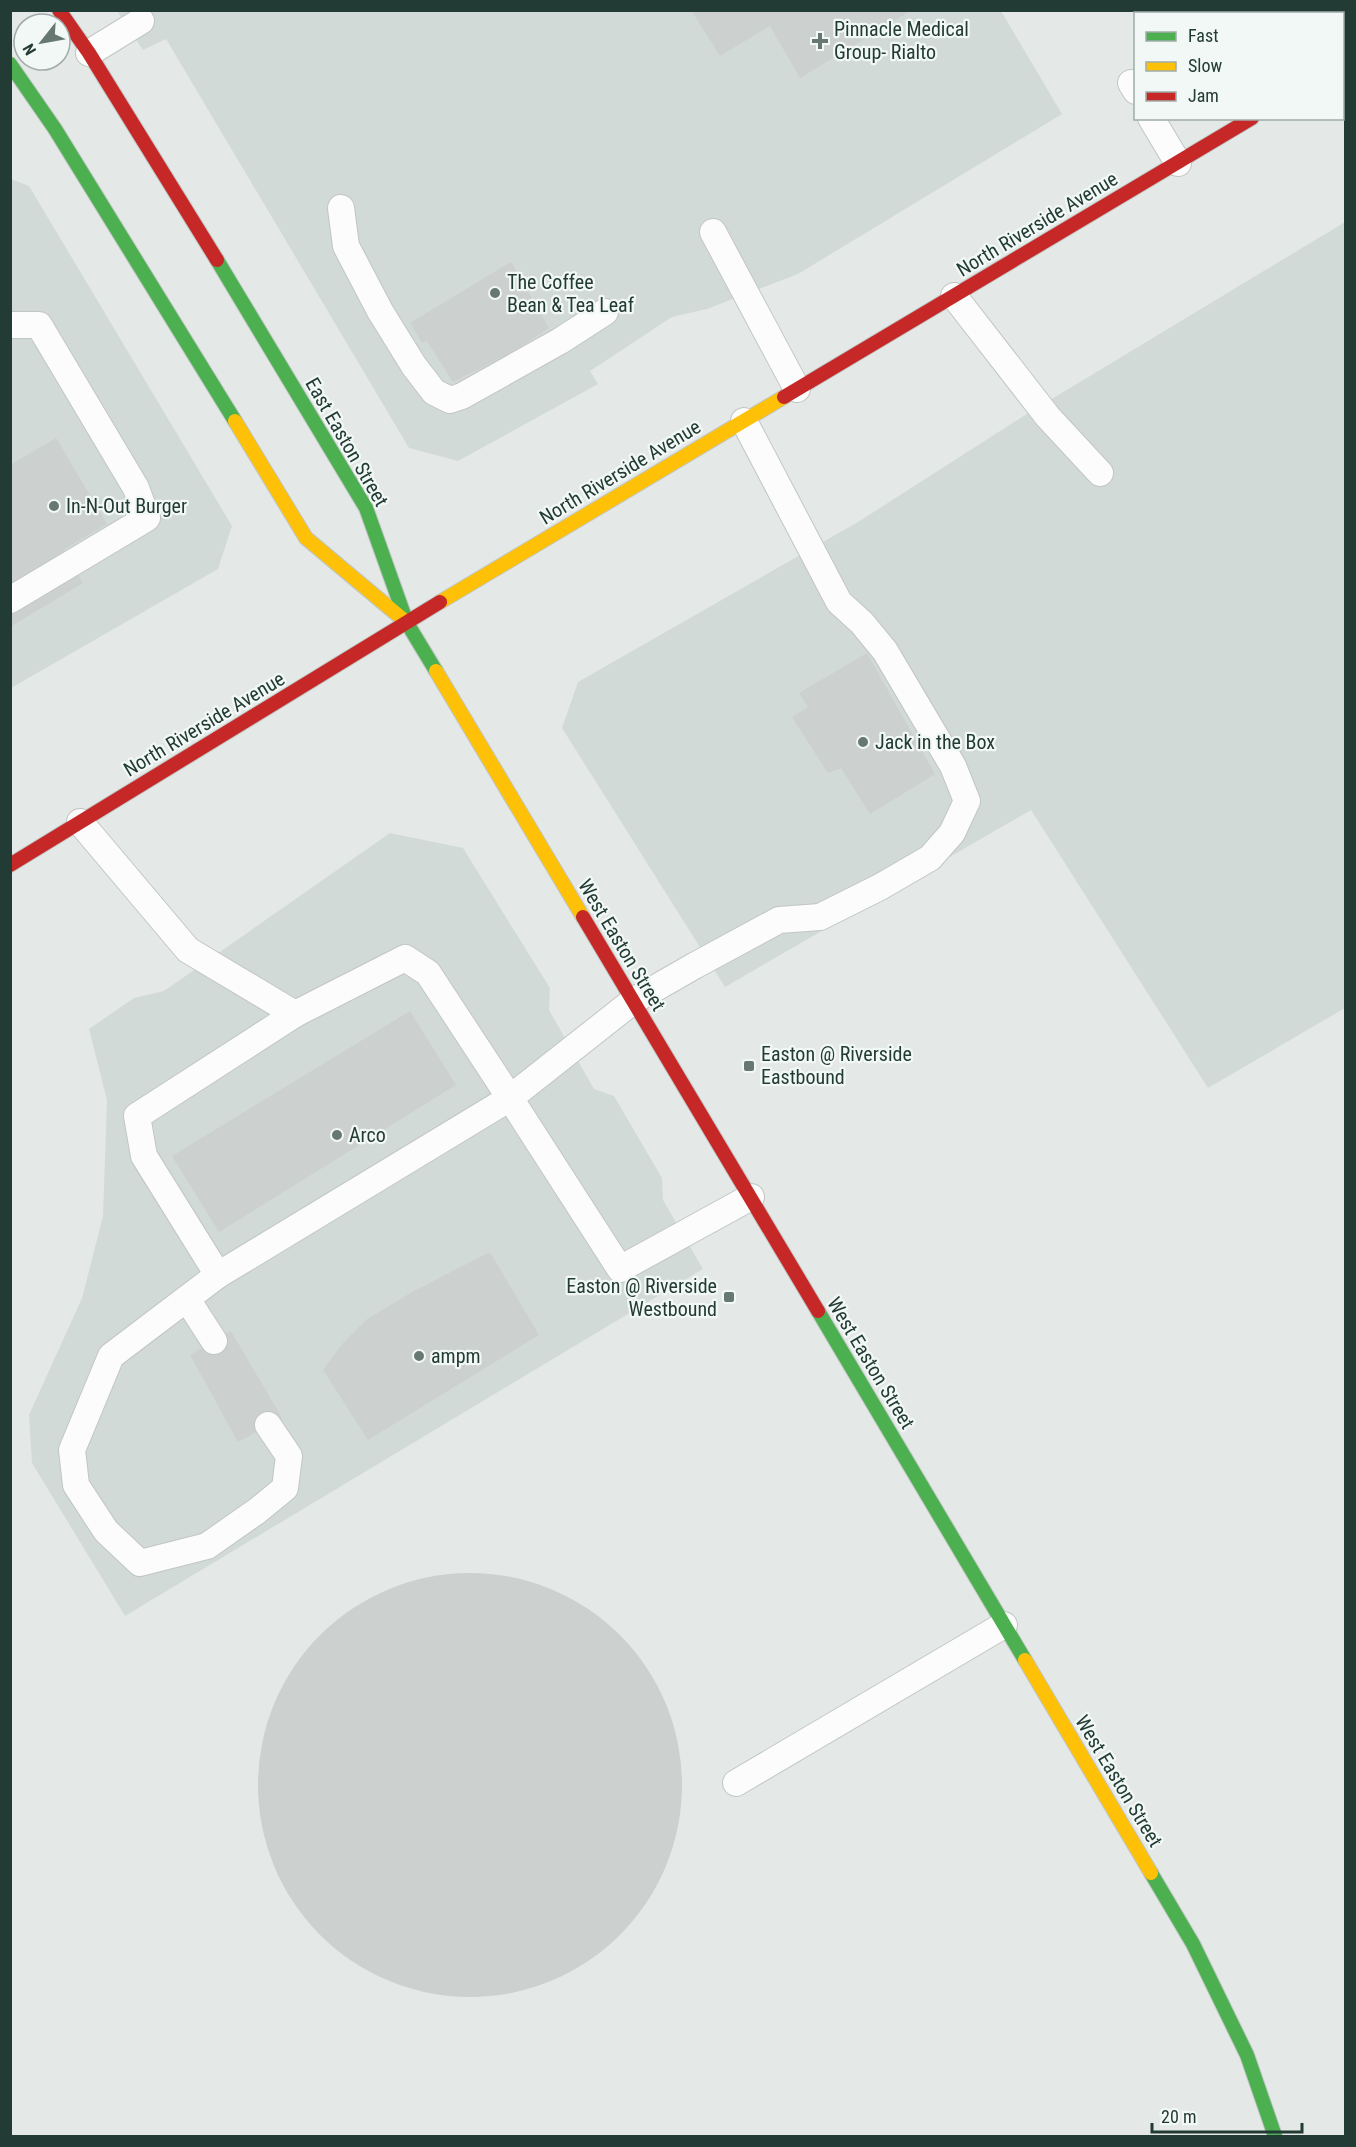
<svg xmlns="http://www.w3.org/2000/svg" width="1356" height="2147" font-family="'Roboto Condensed',sans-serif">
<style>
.built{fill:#d2dad7}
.building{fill:#ccd0cf}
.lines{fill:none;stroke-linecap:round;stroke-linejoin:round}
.lane-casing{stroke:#c1c6c4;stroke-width:28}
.fast-casing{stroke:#c0c6c4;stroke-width:16}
.slow-casing{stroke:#c0c6c4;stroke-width:16}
.jam-casing{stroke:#c0c6c4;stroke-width:16}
.lane{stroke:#fbfcfb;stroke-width:26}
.fast{stroke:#4caf50;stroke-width:14}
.slow{stroke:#ffc107;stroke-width:14}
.jam{stroke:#c62828;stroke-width:14}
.poi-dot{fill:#677873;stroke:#f2f8f5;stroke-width:2}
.labels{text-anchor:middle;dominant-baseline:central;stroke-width:4.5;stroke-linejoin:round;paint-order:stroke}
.poi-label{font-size:20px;fill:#233b35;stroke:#f2f8f5;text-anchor:start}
.street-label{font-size:20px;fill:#233b35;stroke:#f2f8f5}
</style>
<rect width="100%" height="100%" fill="#e4e9e7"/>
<g class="built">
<path d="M117 11H1001L1062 114 798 274 707 309 672 317 590 371 598 384 458 461 409 448 166 39 143 50Z"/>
<path d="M11 179 29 186 232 526 218 569 11 688Z"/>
<path d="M1345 222V1008L1208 1088 1031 810 725 987 562 728 578 682 858 522 1022 417Z"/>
<path d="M390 833 463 848 550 988 549 1010 594 1089 614 1096 662 1178 663 1200 703 1269 125 1616 32 1463 29 1415 82 1298 103 1216 107 1100 89 1029 134 998 164 991Z"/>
</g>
<g class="building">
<path d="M691 10H912L800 78 770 26 720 56Z"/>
<path d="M511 262 549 328 513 352 453 382 427 341 422 343 410 323Z"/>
<path d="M56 438 107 524 63 550 83 583 10 627V465Z"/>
<path d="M867 653 935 774 870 814 841 768 828 773 792 717 808 707 799 693Z"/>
<path d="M410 1011 456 1085 219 1232 172 1156Z"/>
<path d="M490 1252 539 1335 368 1440 323 1370 343 1343 366 1320 412 1292Z"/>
<path d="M231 1331 282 1418 238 1442 190 1355Z"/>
<circle cx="470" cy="1785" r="212"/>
</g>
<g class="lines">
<defs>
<g id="lane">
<path d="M1288 10 1290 14"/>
<path d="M89 53 141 21"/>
<path d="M1131 83 1136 91"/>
<path d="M1151 118 1178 163"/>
<path d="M341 208 346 246 380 311 414 366 434 392 450 400 462 396 560 341 605 312"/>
<path d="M713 232 797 389"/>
<path d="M954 296 1048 417 1100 473"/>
<path d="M10 325H39L136 488 147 518 10 600"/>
<path d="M80 822 188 950 295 1014"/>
<path d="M218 1275 144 1156 137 1116 295 1014 405 958 428 973 510 1098 633 1001 694 966 779 920 820 917 880 887 930 858 952 833 967 801 953 766 885 651 862 623 839 602 744 421"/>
<path d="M187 1299 214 1341"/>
<path d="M268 1425 289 1456 285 1488 257 1511 207 1546 140 1563 106 1531 76 1485 72 1450 111 1356 218 1275 510 1098 620 1269 751 1197"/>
<path d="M736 1783 1004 1625"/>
</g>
<g id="fast">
<path d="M10 64 55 129 235 421"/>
<path d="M217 260 366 508 407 623 436 671"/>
<path d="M818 1311 1025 1660"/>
<path d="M1151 1873 1193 1944 1247 2055 1275 2136"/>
</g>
<g id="slow">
<path d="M235 421 306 538 405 621"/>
<path d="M440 602 784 397"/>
<path d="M436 671 583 917"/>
<path d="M1025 1660 1151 1873"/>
</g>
<g id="jam">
<path d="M59 10 89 53 217 260"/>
<path d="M1342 65 1346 63"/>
<path d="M784 397 1252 118"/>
<path d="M10 865 440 602"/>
<path d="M583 917 818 1311"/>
</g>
</defs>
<use href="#lane" class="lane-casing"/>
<use href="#fast" class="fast-casing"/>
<use href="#slow" class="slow-casing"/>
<use href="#jam" class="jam-casing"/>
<use href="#lane" class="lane"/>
<use href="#fast" class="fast"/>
<use href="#slow" class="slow"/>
<use href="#jam" class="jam"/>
</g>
<g class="poi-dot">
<path d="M817 32h6v6h6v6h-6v6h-6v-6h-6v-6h6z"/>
<circle cx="495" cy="293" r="6"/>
<circle cx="54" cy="506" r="6"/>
<circle cx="863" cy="742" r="6"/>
<rect x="743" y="1060" width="12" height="12" rx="3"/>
<circle cx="337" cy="1135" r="6"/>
<rect x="723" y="1291" width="12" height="12" rx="3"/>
<circle cx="419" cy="1356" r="6"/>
</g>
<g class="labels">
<g class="poi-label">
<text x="834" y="29">Pinnacle Medical<tspan x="834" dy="23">Group- Rialto</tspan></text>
<text x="507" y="282">The Coffee<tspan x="507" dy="23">Bean &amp; Tea Leaf</tspan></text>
<text x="66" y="506">In-N-Out Burger</text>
<text x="875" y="742">Jack in the Box</text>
<text x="761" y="1054">Easton @ Riverside<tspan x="761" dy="23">Eastbound</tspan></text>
<text x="349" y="1135">Arco</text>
<text x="717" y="1286" text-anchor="end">Easton @ Riverside<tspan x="717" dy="23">Westbound</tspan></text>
<text x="431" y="1356">ampm</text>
</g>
<g class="street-label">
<text transform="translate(1037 224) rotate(-31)">North Riverside Avenue</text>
<text transform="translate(347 442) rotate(60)">East Easton Street</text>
<text transform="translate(620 472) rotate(-31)">North Riverside Avenue</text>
<text transform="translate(204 724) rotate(-31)">North Riverside Avenue</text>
<text transform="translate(622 945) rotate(59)">West Easton Street</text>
<text transform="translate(871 1363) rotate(59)">West Easton Street</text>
<text transform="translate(1119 1781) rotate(59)">West Easton Street</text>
</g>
</g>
<rect width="1356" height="2147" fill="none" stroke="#233b35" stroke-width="24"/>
<rect x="1134" y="12" width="210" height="108" fill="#f2f8f5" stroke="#9faca8" stroke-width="1.5"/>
<rect x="1146" y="32" width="30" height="9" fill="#4caf50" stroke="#9faca8" stroke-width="1.5"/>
<text x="1188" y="42" font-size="18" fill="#233b35">Fast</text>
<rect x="1146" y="62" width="30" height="9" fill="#ffc107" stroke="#9faca8" stroke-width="1.5"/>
<text x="1188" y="72" font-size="18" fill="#233b35">Slow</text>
<rect x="1146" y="92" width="30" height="9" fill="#c62828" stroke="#9faca8" stroke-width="1.5"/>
<text x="1188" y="102" font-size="18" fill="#233b35">Jam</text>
<g transform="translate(42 42) rotate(239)"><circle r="28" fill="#f2f8f5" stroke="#9faca8" stroke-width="1.5"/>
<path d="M0-4.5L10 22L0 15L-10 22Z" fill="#677873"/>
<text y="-9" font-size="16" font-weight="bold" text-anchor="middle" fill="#233b35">N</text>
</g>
<path d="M1152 2123v9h150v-9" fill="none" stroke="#233b35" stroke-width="3"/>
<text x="1161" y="2123" font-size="18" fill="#233b35" stroke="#f2f8f5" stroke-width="4.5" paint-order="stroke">20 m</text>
</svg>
